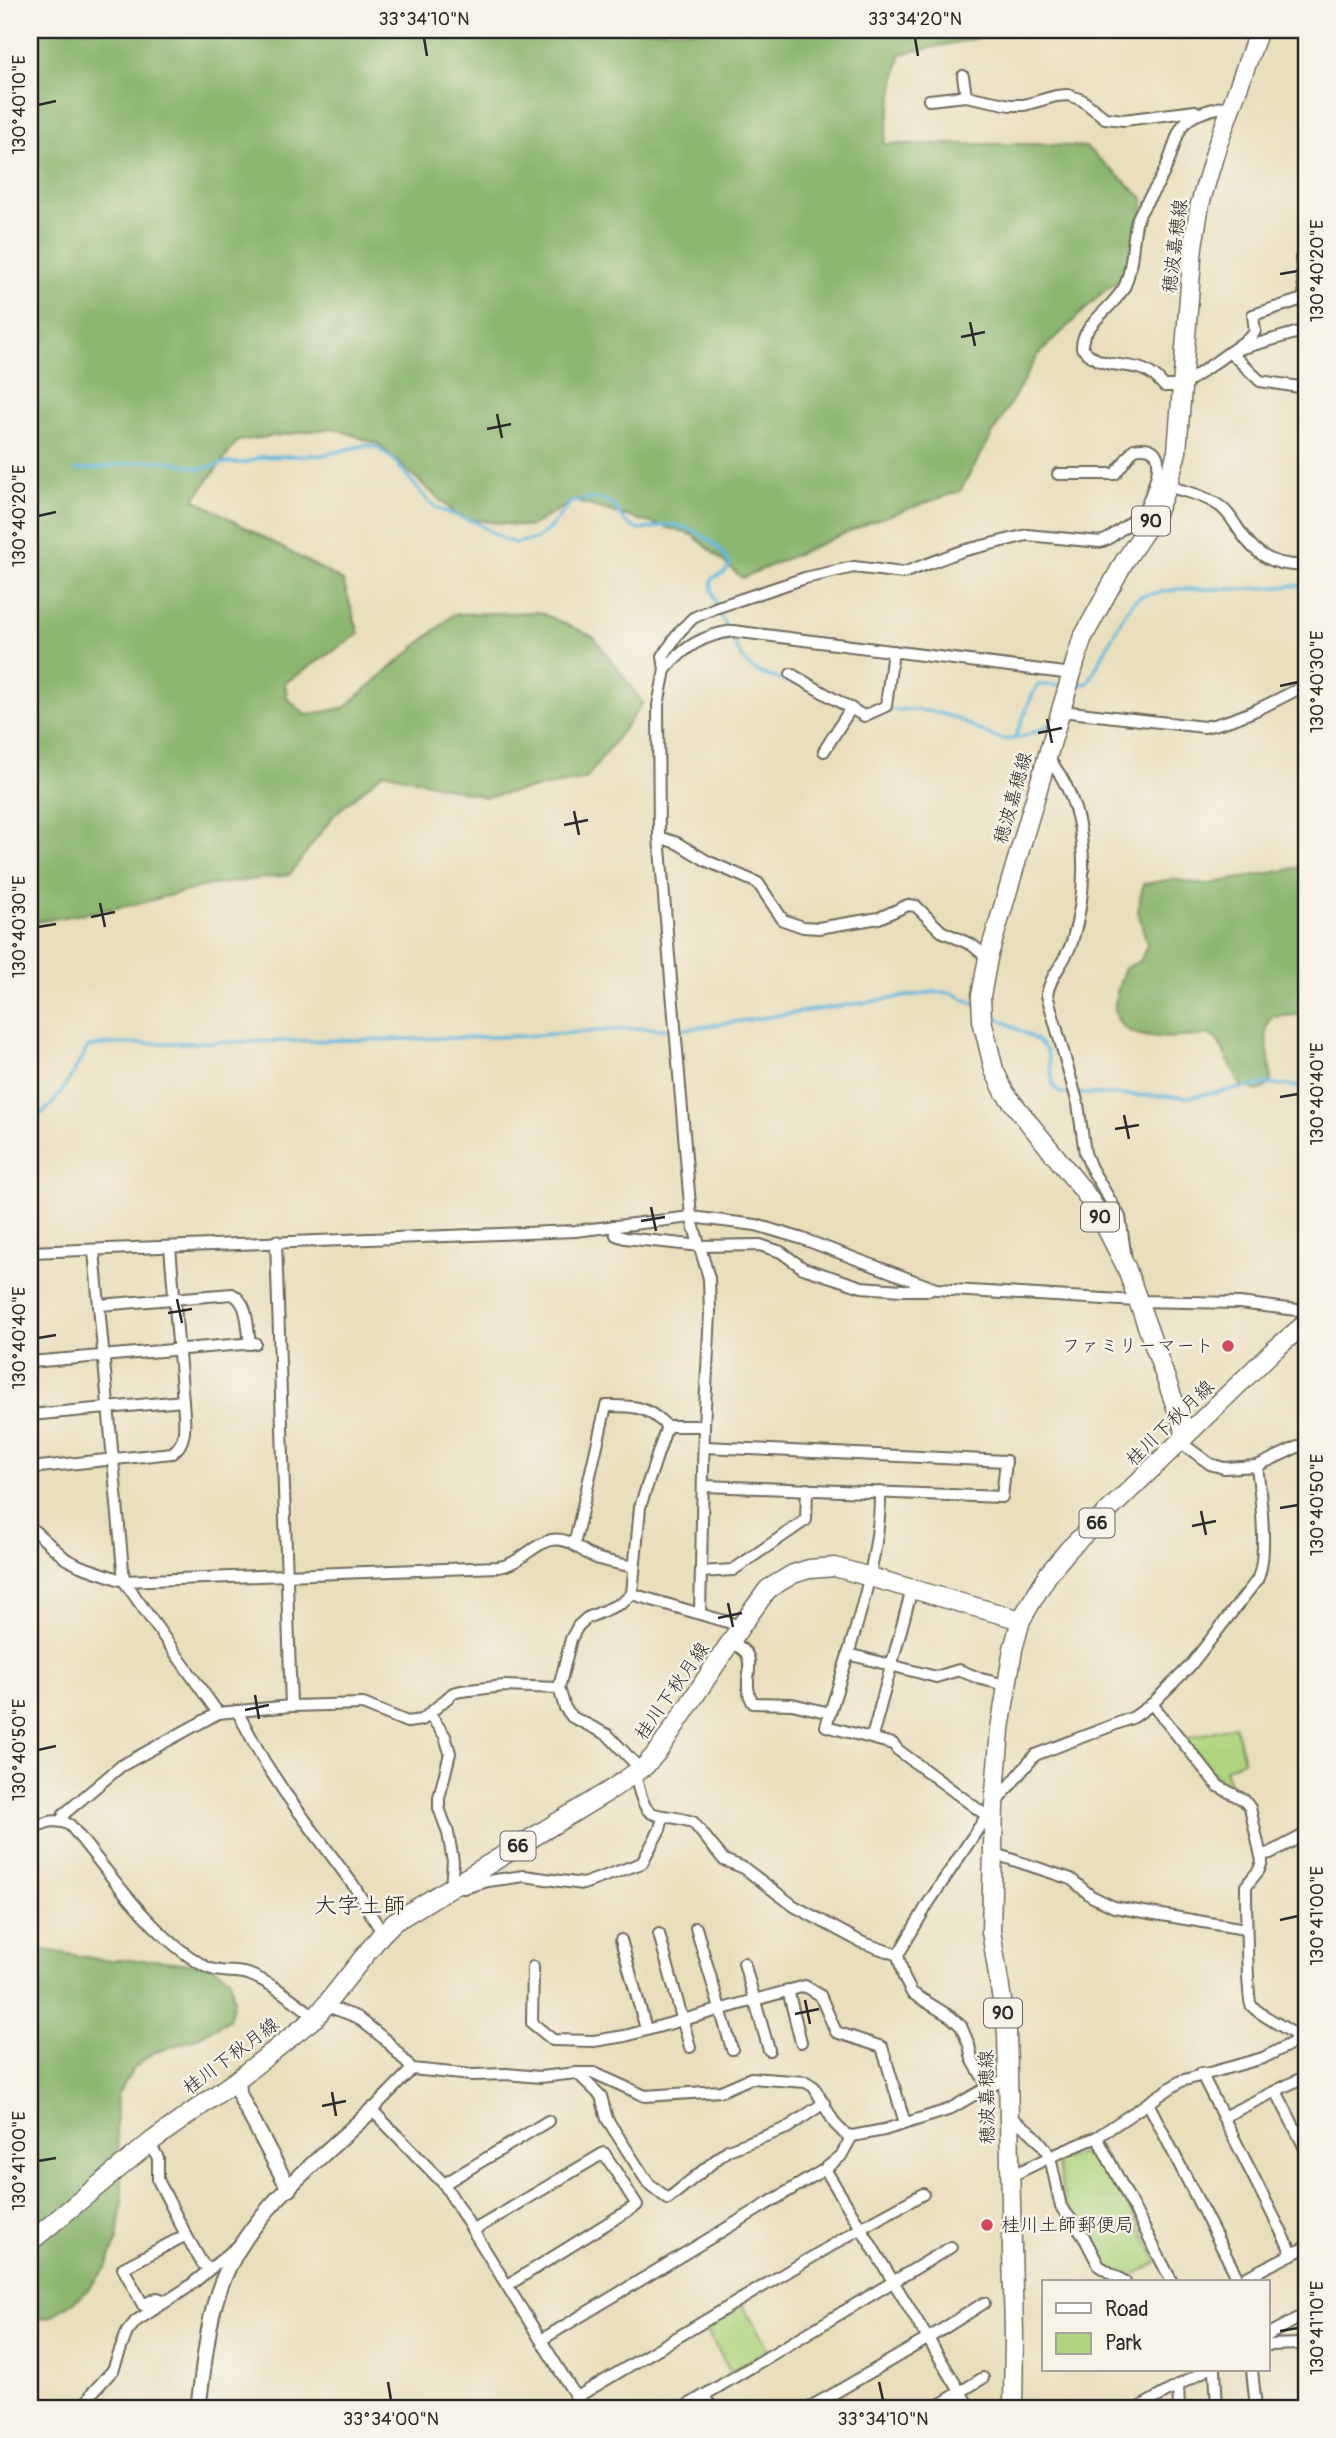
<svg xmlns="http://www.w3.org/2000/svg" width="1336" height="2438" font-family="Pangolin,'Klee One',sans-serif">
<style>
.green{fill:#afd57f;stroke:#6d8055;stroke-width:2}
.forest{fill:#8bb66e;stroke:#5b704c;stroke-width:2}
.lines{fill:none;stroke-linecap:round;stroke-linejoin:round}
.stream{stroke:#61b8de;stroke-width:3.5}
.minor-casing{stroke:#6e6a5d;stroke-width:14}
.tertiary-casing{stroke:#6e6a5d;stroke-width:18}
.primary-casing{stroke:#6e6a5d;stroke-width:21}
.minor{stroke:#fff;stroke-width:10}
.tertiary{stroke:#fff;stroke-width:14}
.primary{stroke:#fff;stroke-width:18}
.ticks{fill:none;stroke:#2b2b2b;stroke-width:2.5}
.poi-dot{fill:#d1495b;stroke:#f7f3e8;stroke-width:2.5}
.labels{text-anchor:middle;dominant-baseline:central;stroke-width:5;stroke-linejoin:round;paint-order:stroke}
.shield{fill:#f7f3e8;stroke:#686764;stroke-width:2}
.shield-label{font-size:18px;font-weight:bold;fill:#2b2b2b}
.street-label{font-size:19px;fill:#2b2b2b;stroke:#f7f3e8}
.poi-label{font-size:19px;fill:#2b2b2b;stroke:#f7f3e8;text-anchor:end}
.quarter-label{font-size:23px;fill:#2b2b2b;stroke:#f7f3e8}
.neatline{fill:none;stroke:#2b2b2b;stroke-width:2.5}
.ticks-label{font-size:18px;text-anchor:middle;fill:#2b2b2b}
</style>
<rect width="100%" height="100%" fill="#f7f3e8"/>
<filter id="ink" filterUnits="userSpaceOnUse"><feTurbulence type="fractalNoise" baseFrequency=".0143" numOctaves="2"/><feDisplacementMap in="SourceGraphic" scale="14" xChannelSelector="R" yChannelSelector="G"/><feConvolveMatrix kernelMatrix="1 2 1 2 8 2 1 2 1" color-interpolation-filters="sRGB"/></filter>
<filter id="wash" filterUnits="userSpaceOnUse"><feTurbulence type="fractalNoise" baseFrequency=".00686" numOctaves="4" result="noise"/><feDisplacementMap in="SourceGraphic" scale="28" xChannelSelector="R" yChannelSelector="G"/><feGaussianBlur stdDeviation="1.57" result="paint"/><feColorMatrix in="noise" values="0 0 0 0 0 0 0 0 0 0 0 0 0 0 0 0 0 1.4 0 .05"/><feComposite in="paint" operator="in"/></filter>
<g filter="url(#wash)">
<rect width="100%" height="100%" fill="#e9dfbb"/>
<g class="green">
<path d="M1235 1726 1244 1760 1225 1769 1232 1790 1225 1787 1184 1739Z"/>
<path d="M1098 2146 1158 2262 1132 2276 1116 2273 1098 2260 1095 2244 1081 2221 1066 2207 1057 2162Z"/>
<path d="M742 2304 769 2349 731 2372 704 2326Z"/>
</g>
<g class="forest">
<path d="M30 30H1018L900 54 884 144H1036L1086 147 1144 199 1138 249 1128 273 1102 293 1038 355 960 491 873 521 742 578 693 535 574 501 529 527 460 518 378 444 333 428 238 441 194 499 343 581 359 634 285 683 287 698 306 715 344 708 454 614 539 612 594 637 643 703 586 779 485 797 384 772 335 814 289 875 210 885 133 905 30 923Z"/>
<path d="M1306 866V1014L1272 1017C1258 1037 1275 1063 1270 1085L1258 1091 1241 1086 1218 1041 1210 1035C1183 1036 1116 1049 1115 1007 1114 995 1121 981 1124 969L1141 960 1147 944 1138 911 1143 884 1174 879 1204 885Z"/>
<path d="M30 1941 40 1949 103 1960H154L212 1966 230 1978 234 2001 229 2020 192 2040 153 2053 134 2068 117 2095 116 2126 123 2196 117 2240 106 2268 82 2296 50 2317 30 2321Z"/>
</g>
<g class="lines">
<g class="stream">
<path d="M76 470 92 469 150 460 173 462 200 469 226 463H244L261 457 322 455 366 445 376 447 393 459 429 502 441 510 475 522 505 540 515 543 536 539 550 528 571 502C591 498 608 493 619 513 623 520 628 525 635 528 646 532 662 524 673 525 695 527 721 545 730 565 728 567 727 570 725 572 720 576 713 575 712 581 708 594 739 658 749 666 762 677 784 680 800 684"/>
<path d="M1076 685 1088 683 1125 613 1132 603 1141 596 1178 589H1247L1306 585"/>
<path d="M887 710C909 709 936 709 957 719 1003 741 1002 749 1051 724"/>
<path d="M1015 738 1033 693 1038 685H1062"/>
<path d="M988 1012 1038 1041 1047 1051 1054 1088 1061 1093 1189 1097 1266 1084 1287 1085 1306 1089"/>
<path d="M30 1118C55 1114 75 1068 88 1047L110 1044 413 1039 525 1036 641 1028 680 1030 935 992 952 993 975 1004"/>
</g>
</g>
</g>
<g filter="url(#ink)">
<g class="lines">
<defs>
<g id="minor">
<path d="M963 76 966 96"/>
<path d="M929 100 966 96 1010 105H1024L1056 96 1068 95 1082 100 1105 118 1124 120 1195 111"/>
<path d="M1233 105C1164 116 1186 134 1159 182 1152 195 1139 210 1136 224 1132 243 1133 264 1126 283 1119 304 1080 325 1082 348 1109 378 1138 352 1164 386H1182L1252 336 1255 331 1253 315 1306 298"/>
<path d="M1301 258 1305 298"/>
<path d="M1239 349 1306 330"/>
<path d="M1230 352 1260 381 1306 388"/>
<path d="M1058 474H1115L1134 449C1177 440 1151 493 1144 512"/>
<path d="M1167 486C1184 491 1203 495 1218 505 1227 510 1233 521 1239 530 1256 556 1275 567 1306 565"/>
<path d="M665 670C684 647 703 635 733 631L1072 674"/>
<path d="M791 674 864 716 886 706 893 651"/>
<path d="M1061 711 1204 727C1241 720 1273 702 1306 685"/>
<path d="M824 751 851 708"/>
<path d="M1047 757C1089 805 1090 883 1072 942 1066 961 1050 975 1047 995L1078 1104 1085 1153 1091 1168 1120 1217 1126 1260"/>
<path d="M659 837 677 843 707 861 758 883 783 920 803 927 818 928 879 918 908 905 916 906 941 931 972 945 988 958"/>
<path d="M613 1226 616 1235 625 1238 701 1246 760 1245 781 1252 803 1268 862 1287 901 1290H930"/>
<path d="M276 1241 291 1706"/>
<path d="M94 1251 124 1581 218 1713"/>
<path d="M30 1252 575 1231 691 1217 756 1225 803 1239 936 1289 1137 1301 1239 1303 1306 1311"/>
<path d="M100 1305 232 1294C249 1302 247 1327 250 1344"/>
<path d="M30 1362 255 1343"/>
<path d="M30 1415 183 1401 170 1247"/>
<path d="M1179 1441 1210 1464 1224 1468 1257 1466 1306 1443"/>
<path d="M30 1468 172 1453C189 1442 184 1419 183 1401"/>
<path d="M704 1486 1002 1497 1006 1461 705 1447"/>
<path d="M30 1527 66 1559 80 1566 124 1581 498 1567C519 1565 531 1545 551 1540 570 1536 580 1552 596 1558 608 1562 621 1564 634 1567"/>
<path d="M574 1545 606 1406C634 1406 645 1405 667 1426"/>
<path d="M701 1572 733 1570 806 1520 807 1489"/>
<path d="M632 1594 741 1626"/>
<path d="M700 1614 704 1426 710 1313 709 1278 691 1217 659 837 658 705 665 670 663 656 680 631 693 618 715 608 805 578 854 567 903 573 962 551 1027 535 1100 542 1108 539 1144 512 1155 516"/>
<path d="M732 1641C736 1645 742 1648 746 1653 755 1666 741 1683 753 1703L792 1704 830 1713 826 1726 893 1744 898 1750 987 1816"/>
<path d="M848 1654 936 1677 959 1670 981 1679 1006 1685"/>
<path d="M1152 1704 1218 1786 1244 1800 1250 1808 1262 1861 1259 1870 1246 1886C1246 1900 1247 1998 1251 2005 1258 2015 1289 2028 1300 2039"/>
<path d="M237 1711 264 1761 285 1793 354 1886 378 1926 384 1931"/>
<path d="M830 1713C850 1647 881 1560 880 1492"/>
<path d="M430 1715 445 1736 450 1753 439 1798V1808L448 1833 453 1861 451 1887 464 1888 488 1881 524 1876 583 1884 642 1863 660 1829 663 1817"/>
<path d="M872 1737 912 1589"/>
<path d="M640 1769 608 1735 572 1717 565 1708 559 1688 571 1639 578 1626 587 1618 622 1603 632 1594 640 1507 667 1426H704"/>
<path d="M635 1774C647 1827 649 1809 693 1822L724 1860 744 1868 794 1906 861 1942 898 1955"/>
<path d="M62 1821 64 1814 121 1766 218 1713 291 1706 363 1704 407 1722 422 1720 453 1693 461 1691 504 1686 559 1688"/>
<path d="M30 1829C45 1823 55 1817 70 1825 109 1872 152 1937 206 1967 219 1974 235 1970 248 1974 273 1983 295 2002 316 2017"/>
<path d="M992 1853 1071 1879 1091 1896 1114 1907 1245 1929"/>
<path d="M1261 1855 1270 1853 1306 1834"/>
<path d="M696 1928 732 2049"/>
<path d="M659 1934 690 2047"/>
<path d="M621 1940 646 2029"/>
<path d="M744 1963 769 2050"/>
<path d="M533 1967 532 2023 553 2040 594 2041 625 2036 805 1986 820 1995 836 2032 882 2047 905 2123"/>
<path d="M788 1990 801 2042"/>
<path d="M327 2006 357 2017 387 2041 412 2069 472 2075 506 2074 540 2077 577 2073H594L645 2096 721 2091 751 2078 806 2082 814 2087 835 2124 845 2134 852 2136 884 2130 948 2110 988 2087 1007 2079"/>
<path d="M412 2069 372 2110 444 2184 583 2408"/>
<path d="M577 2073 601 2096 607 2119 648 2183 668 2199 728 2150 787 2128 824 2103"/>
<path d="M1201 2073 1292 2253"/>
<path d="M988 2087 972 2059 969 2045 961 2026 951 2017 912 1993 904 1978 898 1955 929 1902 994 1805 1035 1755 1134 1717 1152 1704 1190 1666 1257 1580C1269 1556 1260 1493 1257 1466"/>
<path d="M1276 2091 1306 2150"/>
<path d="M1148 2103 1239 2281 1306 2247"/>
<path d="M1007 2115C1025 2127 1040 2137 1050 2157L1097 2137 1181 2081 1263 2058 1306 2036"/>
<path d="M1223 2117 1306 2076"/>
<path d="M1097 2137 1172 2282"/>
<path d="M150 2143 158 2158V2180L186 2235"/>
<path d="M825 2169 970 2408"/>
<path d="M1009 2177 1050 2157 1061 2207 1082 2233 1099 2266 1125 2282"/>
<path d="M444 2184 548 2121"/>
<path d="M474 2230 604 2153 637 2205 508 2285"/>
<path d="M167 2301 157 2298 143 2305 123 2268 186 2235 202 2263 209 2269"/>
<path d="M1268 2335 1306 2314"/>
<path d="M541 2340 825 2169 841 2156 852 2136"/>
<path d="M1268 2345 1301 2344 1306 2347"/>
<path d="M1215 2370 1217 2408"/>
<path d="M1252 2370 1256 2408"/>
<path d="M1178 2386 1179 2408"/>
<path d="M704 2396 712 2408"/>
<path d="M577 2397 861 2228 923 2194"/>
<path d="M84 2408 92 2393 113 2370 127 2332 136 2321 187 2288 238 2246"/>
<path d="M683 2408 951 2247"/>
<path d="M808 2408 828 2397"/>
<path d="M834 2408 828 2397 927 2339 984 2303"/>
<path d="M934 2408 983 2378"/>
<path d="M1138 2408 1206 2370"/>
</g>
<g id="tertiary">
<path d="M238 2079 239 2093 244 2104 289 2189"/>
<path d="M198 2408C204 2368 207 2319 222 2282 249 2212 319 2160 372 2110"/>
</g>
<g id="primary">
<path d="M1186 1435 1126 1267 1099 1214 1085 1193 1005 1093 994 1070 982 1020 981 996 988 958 1082 639 1124 562 1155 516 1167 486 1177 452 1193 246 1200 204 1217 146 1259 30"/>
<path d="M30 2242 152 2141 238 2079 316 2017 381 1935 394 1922 612 1789 645 1766 659 1750 741 1626 768 1589 793 1574 809 1569 835 1567 1021 1620"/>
<path d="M1013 2408 1014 2334 1007 2032 991 1931 994 1805 1000 1729 1013 1649 1021 1620 1035 1596 1049 1573 1069 1549 1273 1351 1306 1323"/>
</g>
</defs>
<use href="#minor" class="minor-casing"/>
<use href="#tertiary" class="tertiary-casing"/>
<use href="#primary" class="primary-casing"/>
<use href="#minor" class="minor"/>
<use href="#tertiary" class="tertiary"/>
<use href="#primary" class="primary"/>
</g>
</g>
<path class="ticks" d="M424 38 427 56M915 38 918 56M38 105 56 101M1280 274 1298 271M970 322 975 346M961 337 985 332M497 414 502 438M487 429 511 424M38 516 56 512M1280 686 1298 682M1047 719 1052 743M1038 733 1062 728M574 811 579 835M564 825 588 820M100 903 105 927M91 917 115 912M38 927 56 924M1280 1097 1298 1094M1124 1115 1129 1139M1115 1129 1139 1125M651 1207 656 1231M641 1221 665 1217M177 1299 182 1323M168 1313 192 1309M38 1338 56 1335M1280 1508 1298 1505M1201 1511 1206 1535M1192 1526 1216 1521M728 1603 733 1627M718 1618 742 1613M255 1695 259 1719M245 1710 269 1705M38 1750 56 1746M1280 1920 1298 1916M805 2000 810 2024M795 2014 819 2009M332 2092 336 2116M322 2106 346 2101M38 2161 56 2158M1280 2331 1298 2328M388 2382 391 2400M879 2382 883 2400"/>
<g class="poi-dot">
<circle cx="1228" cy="1346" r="7"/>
<circle cx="987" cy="2225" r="7"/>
</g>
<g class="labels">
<g class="shield">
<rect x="1132" y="506.5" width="38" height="29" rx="5"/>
<rect x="1081" y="1202.5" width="38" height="29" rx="5"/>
<rect x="1079.5" y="1508.5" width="35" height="29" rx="5"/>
<rect x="500.5" y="1831.5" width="35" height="29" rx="5"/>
<rect x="984" y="1998.5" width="38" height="29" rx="5"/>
</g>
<g class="shield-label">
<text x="1151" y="521">90</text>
<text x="1100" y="1217">90</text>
<text x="1097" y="1523">66</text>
<text x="518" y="1846">66</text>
<text x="1003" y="2013">90</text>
</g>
<g class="street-label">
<text transform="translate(1175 246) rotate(-83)">穂波嘉穂線</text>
<text transform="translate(1013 798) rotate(-74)">穂波嘉穂線</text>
<text transform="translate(1170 1423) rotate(-44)">桂川下秋月線</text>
<text transform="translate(672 1691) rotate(-55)">桂川下秋月線</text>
<text transform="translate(231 2056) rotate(-37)">桂川下秋月線</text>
<text transform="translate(987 2097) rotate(-91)">穂波嘉穂線</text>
</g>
<g class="poi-label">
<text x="1214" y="1346">ファミリーマート</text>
<text x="1001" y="2225" text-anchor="start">桂川土師郵便局</text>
</g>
<g class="quarter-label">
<text x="360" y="1905">大字土師</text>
</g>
</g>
<rect width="1336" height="2438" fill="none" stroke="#f7f3e8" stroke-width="77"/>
<rect x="1042" y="2280" width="228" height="91" fill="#f7f3e8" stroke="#a5a39c" stroke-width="2"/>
<rect x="1056" y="2303" width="35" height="10" fill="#ffffff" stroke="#a5a39c" stroke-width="2"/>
<text x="1105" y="2316" font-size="21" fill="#2b2b2b">Road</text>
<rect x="1056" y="2333" width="35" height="21" fill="#afd57f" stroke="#a5a39c" stroke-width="2"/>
<text x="1105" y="2350" font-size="21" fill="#2b2b2b">Park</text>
<rect x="38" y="38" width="1260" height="2362" class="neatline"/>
<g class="ticks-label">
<text x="424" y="25">33°34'10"N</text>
<text x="915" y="25">33°34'20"N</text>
<text transform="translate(19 105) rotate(-90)" y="6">130°40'10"E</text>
<text transform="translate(1317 271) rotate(-90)" y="6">130°40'20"E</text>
<text transform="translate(19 516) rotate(-90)" y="6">130°40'20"E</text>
<text transform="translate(1317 682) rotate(-90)" y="6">130°40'30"E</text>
<text transform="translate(19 927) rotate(-90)" y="6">130°40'30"E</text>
<text transform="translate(1317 1094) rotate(-90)" y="6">130°40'40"E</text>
<text transform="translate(19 1338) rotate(-90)" y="6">130°40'40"E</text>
<text transform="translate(1317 1505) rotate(-90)" y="6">130°40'50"E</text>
<text transform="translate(19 1750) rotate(-90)" y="6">130°40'50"E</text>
<text transform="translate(1317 1916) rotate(-90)" y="6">130°41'00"E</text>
<text transform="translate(19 2161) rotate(-90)" y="6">130°41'00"E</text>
<text transform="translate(1317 2328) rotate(-90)" y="6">130°41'10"E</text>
<text x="391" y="2425">33°34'00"N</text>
<text x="883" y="2425">33°34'10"N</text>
</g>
</svg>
